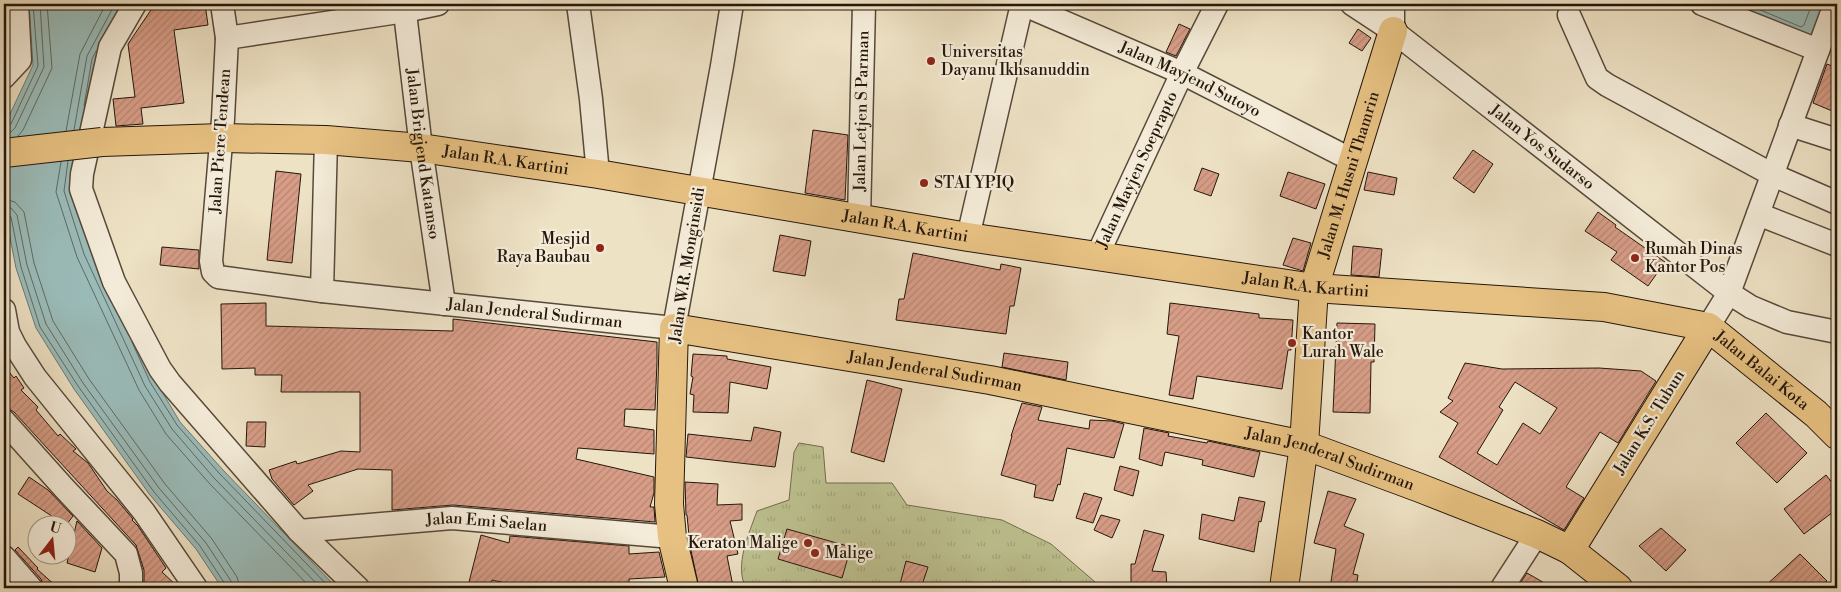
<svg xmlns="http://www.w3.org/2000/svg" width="1841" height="592" font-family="'Libre Bodoni',serif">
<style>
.grass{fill:url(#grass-tufts);stroke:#726c4e}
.water{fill:#9bbdbb;stroke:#6c7a75}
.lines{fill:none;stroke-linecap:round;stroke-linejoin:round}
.shore{stroke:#606a63;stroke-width:1}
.building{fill:url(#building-hatch);stroke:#25160b;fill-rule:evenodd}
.minor-casing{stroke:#57493a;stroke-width:25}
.major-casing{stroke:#25160b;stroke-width:30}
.highway-casing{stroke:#25160b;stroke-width:30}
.minor{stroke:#f4ecd9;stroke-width:22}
.major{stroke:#e7c182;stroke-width:28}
.highway{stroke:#e7c182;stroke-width:28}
.highway-bridge-casing{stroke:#25160b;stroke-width:30;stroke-linecap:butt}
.highway-bridge{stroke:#e7c182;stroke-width:28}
.poi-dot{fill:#8f2418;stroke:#f4ecd9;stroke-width:2}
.labels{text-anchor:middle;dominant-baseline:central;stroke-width:4.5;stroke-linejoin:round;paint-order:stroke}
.poi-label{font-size:16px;fill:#25160b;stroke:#f4ecd9;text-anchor:start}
.street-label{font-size:16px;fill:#25160b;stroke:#f4ecd9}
</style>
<defs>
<pattern id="grass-tufts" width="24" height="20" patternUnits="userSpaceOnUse" patternTransform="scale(1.25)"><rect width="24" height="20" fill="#bec291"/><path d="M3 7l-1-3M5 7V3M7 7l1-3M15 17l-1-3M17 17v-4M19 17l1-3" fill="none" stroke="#a3a67c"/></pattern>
<pattern id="building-hatch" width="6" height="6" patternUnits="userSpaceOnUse" patternTransform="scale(1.25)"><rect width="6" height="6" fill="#d79d87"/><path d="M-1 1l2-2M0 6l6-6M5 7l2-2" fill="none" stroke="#b88673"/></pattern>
</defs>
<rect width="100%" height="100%" fill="#eee2c5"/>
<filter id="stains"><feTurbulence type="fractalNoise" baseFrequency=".004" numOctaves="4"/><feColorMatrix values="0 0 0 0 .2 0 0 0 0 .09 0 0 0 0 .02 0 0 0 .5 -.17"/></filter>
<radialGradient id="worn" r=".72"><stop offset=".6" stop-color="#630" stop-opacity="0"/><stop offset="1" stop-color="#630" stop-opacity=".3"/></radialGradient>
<path class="grass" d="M799 443 823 447 826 483H892L907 505 1002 520 1051 544 1102 588H746C734 565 749 534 757 511L789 500 794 452Z"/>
<g class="water">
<path d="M29 4H128L75 189 155 380 180 422 223 470 337 588H222L196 549 150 495 74 389 36 328 16 268 4 207V127L33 65Z"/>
<path d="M1717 4H1837L1809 42Z"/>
</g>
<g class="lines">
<g class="shore">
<path d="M1746 4 1801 27 1804 25 1812 4"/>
<path d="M84 106 92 59 96 51"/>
<path d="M4 127 11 124 38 66 33 4"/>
<path d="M74 130 87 56 115 4"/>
<path d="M66 131 80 54 106 4"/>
<path d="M4 134 11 132 15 128 44 67 40 4"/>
<path d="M18 136 23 130 52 68 47 4"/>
<path d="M68 161 64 191 84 254 145 386 172 429 214 478 321 588"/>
<path d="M61 162 56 192 77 257 139 390 166 434 209 483 311 588"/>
<path d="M4 199 15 202 24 212 34 263 53 321 89 379 165 484 212 539 237 577 240 588"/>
<path d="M4 207 11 208 17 215 27 265 46 324 83 383 159 488 206 543 231 581 232 588"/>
<path d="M4 213 8 214 11 217 21 267 40 327 78 386 154 492 200 546 225 584 226 588"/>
<path d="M132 342 150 382 177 425 219 473 330 588"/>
</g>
</g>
<g class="building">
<path d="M155 4H205L208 25 174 30 184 103 141 108 143 124 116 126 113 99 135 97 128 44Z"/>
<path d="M1179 24 1190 29 1176 56 1166 52Z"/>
<path d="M1358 29 1371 38 1362 51 1349 43Z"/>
<path d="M1827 64 1837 68V113L1813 103Z"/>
<path d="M813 130 848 135 845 200 805 193Z"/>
<path d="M1473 150 1493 164 1474 193 1453 178Z"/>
<path d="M1202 168 1219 174 1211 196 1194 190Z"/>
<path d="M276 171 301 174 292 263 267 260Z"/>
<path d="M1288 172 1325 184 1316 209 1280 196Z"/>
<path d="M1368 172 1397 178 1394 195 1364 190Z"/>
<path d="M1598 212 1616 225 1615 227 1665 262 1648 286 1611 260 1617 252 1585 231Z"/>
<path d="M780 235 811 241 805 276 773 271Z"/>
<path d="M1293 238 1311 243 1303 271 1283 265Z"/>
<path d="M1353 246 1382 249 1379 277 1351 275Z"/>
<path d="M162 247 199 250V269L160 265Z"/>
<path d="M913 253 1000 270 1001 264 1021 268 1014 306H1010L1006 334 896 320 899 299H904Z"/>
<path d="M266 303V326L453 331V319L657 342V362L655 410 625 409 624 426 654 430V454L578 448 576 459 654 477V493L650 507H654L655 522 453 505 392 510V470L358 469 308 485 313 491 294 505 272 479 269 470 296 461 297 464 341 451 360 452V392H281L282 375H255V368L222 369 221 304Z"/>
<path d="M1170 303 1259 314V318L1293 320 1291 350H1288L1282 389 1197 376 1193 399 1169 395 1179 336 1167 334Z"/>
<path d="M1337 323 1375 324 1374 362H1371L1370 413 1333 412Z"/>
<path d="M1004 353 1068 362 1066 380 1002 367Z"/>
<path d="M693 354 727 356V359L771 367 767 389 730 382 728 413 693 412 694 395 690 394 693 377 691 376Z"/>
<path d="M1465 363 1502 369 1599 368 1641 371 1656 381 1618 443 1600 432 1566 487 1584 498 1564 530 1439 457 1458 423 1440 412 1453 401 1448 398ZM1515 382 1557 408 1540 434 1523 423 1497 465 1477 453 1503 410 1499 407Z"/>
<path d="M4 366 14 378 16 376 24 388 21 390 38 407 36 410 58 436 60 434 76 449 73 451 88 463 107 491 117 500 133 519 132 520 138 526 166 568 162 572 179 588H148L144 584V570L136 545 14 412 9 409 4 408Z"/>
<path d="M867 380 902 389 884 462 851 452Z"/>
<path d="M1022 403 1042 407 1038 420 1089 429 1090 420 1112 421 1124 424 1114 458 1067 448 1060 485 1058 484 1053 501 1034 497 1036 485 1001 475 1012 436H1011Z"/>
<path d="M1766 413 1807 453 1777 483 1736 443Z"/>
<path d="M247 422H266L265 447 246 446Z"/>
<path d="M754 427 781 432 775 467 686 457 688 434 751 441Z"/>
<path d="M1144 428 1169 433 1168 436 1207 443 1208 441 1260 452 1254 477 1202 465 1203 460 1165 452 1162 466 1139 459Z"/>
<path d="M1120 466 1139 471 1133 496 1114 490Z"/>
<path d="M1826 475 1837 489V509L1804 534 1784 509Z"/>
<path d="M29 477 48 490 73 516 67 524H64L18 494Z"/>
<path d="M685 482 718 484 717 505 742 504V520L730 521 738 554 727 556 733 586 699 588 690 546 687 515H686Z"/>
<path d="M1328 491 1356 499 1344 526 1364 534 1353 574 1358 575 1356 588H1330L1336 549 1314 543Z"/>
<path d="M1084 493 1102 498 1093 523 1076 518Z"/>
<path d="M1239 497 1265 502 1261 522 1259 521 1254 552 1199 539 1202 514 1234 521Z"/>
<path d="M1101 515 1120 520 1112 538 1094 530Z"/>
<path d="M77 521 102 548 95 572 67 563Z"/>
<path d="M1661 528 1686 550 1666 571 1639 546Z"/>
<path d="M787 529 851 547 842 578 778 559Z"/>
<path d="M1144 530 1164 535 1152 571 1166 572 1167 588H1131V564H1135Z"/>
<path d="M481 535 509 543 510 536 629 546V554L659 552 665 577 629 579V588H602V587L560 583V588H527L492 580 490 588H477L468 586Z"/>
<path d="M18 547 38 568 37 569 58 588H44L41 579 15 550Z"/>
<path d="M1800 554 1827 581 1818 588H1763Z"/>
<path d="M906 561 928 567 921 588H899Z"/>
<path d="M1527 573 1553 588H1517Z"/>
</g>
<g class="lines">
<defs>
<g id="minor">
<path d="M135 4 110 47 82 174 81 189 114 282 160 369 170 383 299 531 358 588"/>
<path id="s1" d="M222 4 227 38 223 119 211 261 213 272 218 277 322 291 674 328 722 66 732 4"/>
<path id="s2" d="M404 4 421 148 444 304"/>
<path d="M578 4 591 99 598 174"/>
<path id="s3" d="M1022 4 1182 73 1354 161"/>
<path id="s4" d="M1352 4 1393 31 1729 293 1751 307 1787 322 1837 332"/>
<path d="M1393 4V31"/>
<path d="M1702 4 1818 50"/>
<path d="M1569 15 1597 78 1607 85 1773 175 1837 203"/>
<path d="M227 38 405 11 438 4"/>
<path d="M4 77 20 60 17 4"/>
<path d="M1790 125 1837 140"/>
<path d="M1758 214 1837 245"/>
<path id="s5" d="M859 219 864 4"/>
<path d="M968 237 1022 4"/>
<path id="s6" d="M1097 256 1182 73 1217 4"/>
<path d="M322 291 326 140"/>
<path d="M4 310 8 332 15 346 35 377 144 512 196 588"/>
<path d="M1708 327 1729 293 1835 4"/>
<path d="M4 421 64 488 126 554 131 573V588"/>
<path id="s7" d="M299 531 452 518 672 537"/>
<path d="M4 557 31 588"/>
<path d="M1502 588 1537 534"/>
</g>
<g id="major">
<path id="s8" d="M1708 327 1816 414 1837 435"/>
<path id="s9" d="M684 588 672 537 669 504 674 328 990 380 1304 445 1420 488 1537 534 1570 550"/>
<path id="s10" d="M1284 588 1304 445 1314 288 1393 31"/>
</g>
<g id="highway">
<path id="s11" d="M102 142 222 138 326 140 421 148 598 174 968 237 1314 288 1604 307 1708 327 1570 550 1618 588"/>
</g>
</defs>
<use href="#minor" class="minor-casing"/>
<use href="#major" class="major-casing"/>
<use href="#highway" class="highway-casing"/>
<use href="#minor" class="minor"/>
<use href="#major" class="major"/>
<use href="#highway" class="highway"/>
<defs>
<path id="highway-bridge" d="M4 153 102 142"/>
</defs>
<use href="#highway-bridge" class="highway-bridge-casing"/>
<use href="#highway-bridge" class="highway-bridge"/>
</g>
<g class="poi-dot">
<circle cx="931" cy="61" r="5"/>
<circle cx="924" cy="183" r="5"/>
<circle cx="600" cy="248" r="5"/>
<circle cx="1635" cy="258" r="5"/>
<circle cx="1292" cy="343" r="5"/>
<circle cx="808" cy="543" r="5"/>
<circle cx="815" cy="553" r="5"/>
</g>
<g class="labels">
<g class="poi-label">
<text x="941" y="52">Universitas<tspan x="941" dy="18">Dayanu Ikhsanuddin</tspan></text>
<text x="934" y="183">STAI YPIQ</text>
<text x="590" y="239" text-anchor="end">Mesjid<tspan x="590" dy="18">Raya Baubau</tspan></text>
<text x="1645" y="249">Rumah Dinas<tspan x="1645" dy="18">Kantor Pos</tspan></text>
<text x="1302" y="334">Kantor<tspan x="1302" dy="18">Lurah Wale</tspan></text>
<text x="798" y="543" text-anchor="end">Keraton Malige</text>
<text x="825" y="553">Malige</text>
</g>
<g class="street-label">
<text stroke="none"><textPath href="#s3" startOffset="184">Jalan Mayjend Sutoyo</textPath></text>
<text stroke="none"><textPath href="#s5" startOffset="108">Jalan Letjen S Parman</textPath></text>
<text transform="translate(220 141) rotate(-86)">Jalan Piere Tendean</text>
<text stroke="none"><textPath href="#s4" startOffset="238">Jalan Yos Sudarso</textPath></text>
<text stroke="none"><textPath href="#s2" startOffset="151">Jalan Brigjend Katamso</textPath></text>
<text stroke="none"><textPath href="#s11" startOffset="405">Jalan R.A. Kartini</textPath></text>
<text stroke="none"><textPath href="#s6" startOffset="95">Jalan Mayjen Soeprapto</textPath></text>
<text stroke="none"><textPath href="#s10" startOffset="420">Jalan M. Husni Thamrin</textPath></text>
<text stroke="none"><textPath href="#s11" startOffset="810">Jalan R.A. Kartini</textPath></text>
<text transform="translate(687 265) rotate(-81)">Jalan W.R. Monginsidi</text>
<text stroke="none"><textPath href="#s11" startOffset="1215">Jalan R.A. Kartini</textPath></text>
<text stroke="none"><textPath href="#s1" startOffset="595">Jalan Jenderal Sudirman</textPath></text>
<text stroke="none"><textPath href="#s8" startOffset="69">Jalan Balai Kota</textPath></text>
<text stroke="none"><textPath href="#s9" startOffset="526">Jalan Jenderal Sudirman</textPath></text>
<text transform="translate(1649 422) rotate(-58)">Jalan K.S. Tubun</text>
<text stroke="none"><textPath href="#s9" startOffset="931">Jalan Jenderal Sudirman</textPath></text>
<text stroke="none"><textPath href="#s7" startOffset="188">Jalan Emi Saelan</textPath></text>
</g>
</g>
<rect width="1841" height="592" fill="none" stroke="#eee2c5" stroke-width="20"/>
<rect x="5" y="5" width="1831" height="582" fill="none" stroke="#25160b" stroke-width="2.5"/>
<rect x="10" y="10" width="1821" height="572" fill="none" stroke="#25160b"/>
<g transform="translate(52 540) rotate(16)"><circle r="24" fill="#f4ecd9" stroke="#a19687"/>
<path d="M0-4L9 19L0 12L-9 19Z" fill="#8f2418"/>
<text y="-8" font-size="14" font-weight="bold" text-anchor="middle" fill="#25160b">U</text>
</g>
<rect width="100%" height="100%" filter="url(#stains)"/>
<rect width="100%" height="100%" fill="url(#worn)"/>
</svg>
